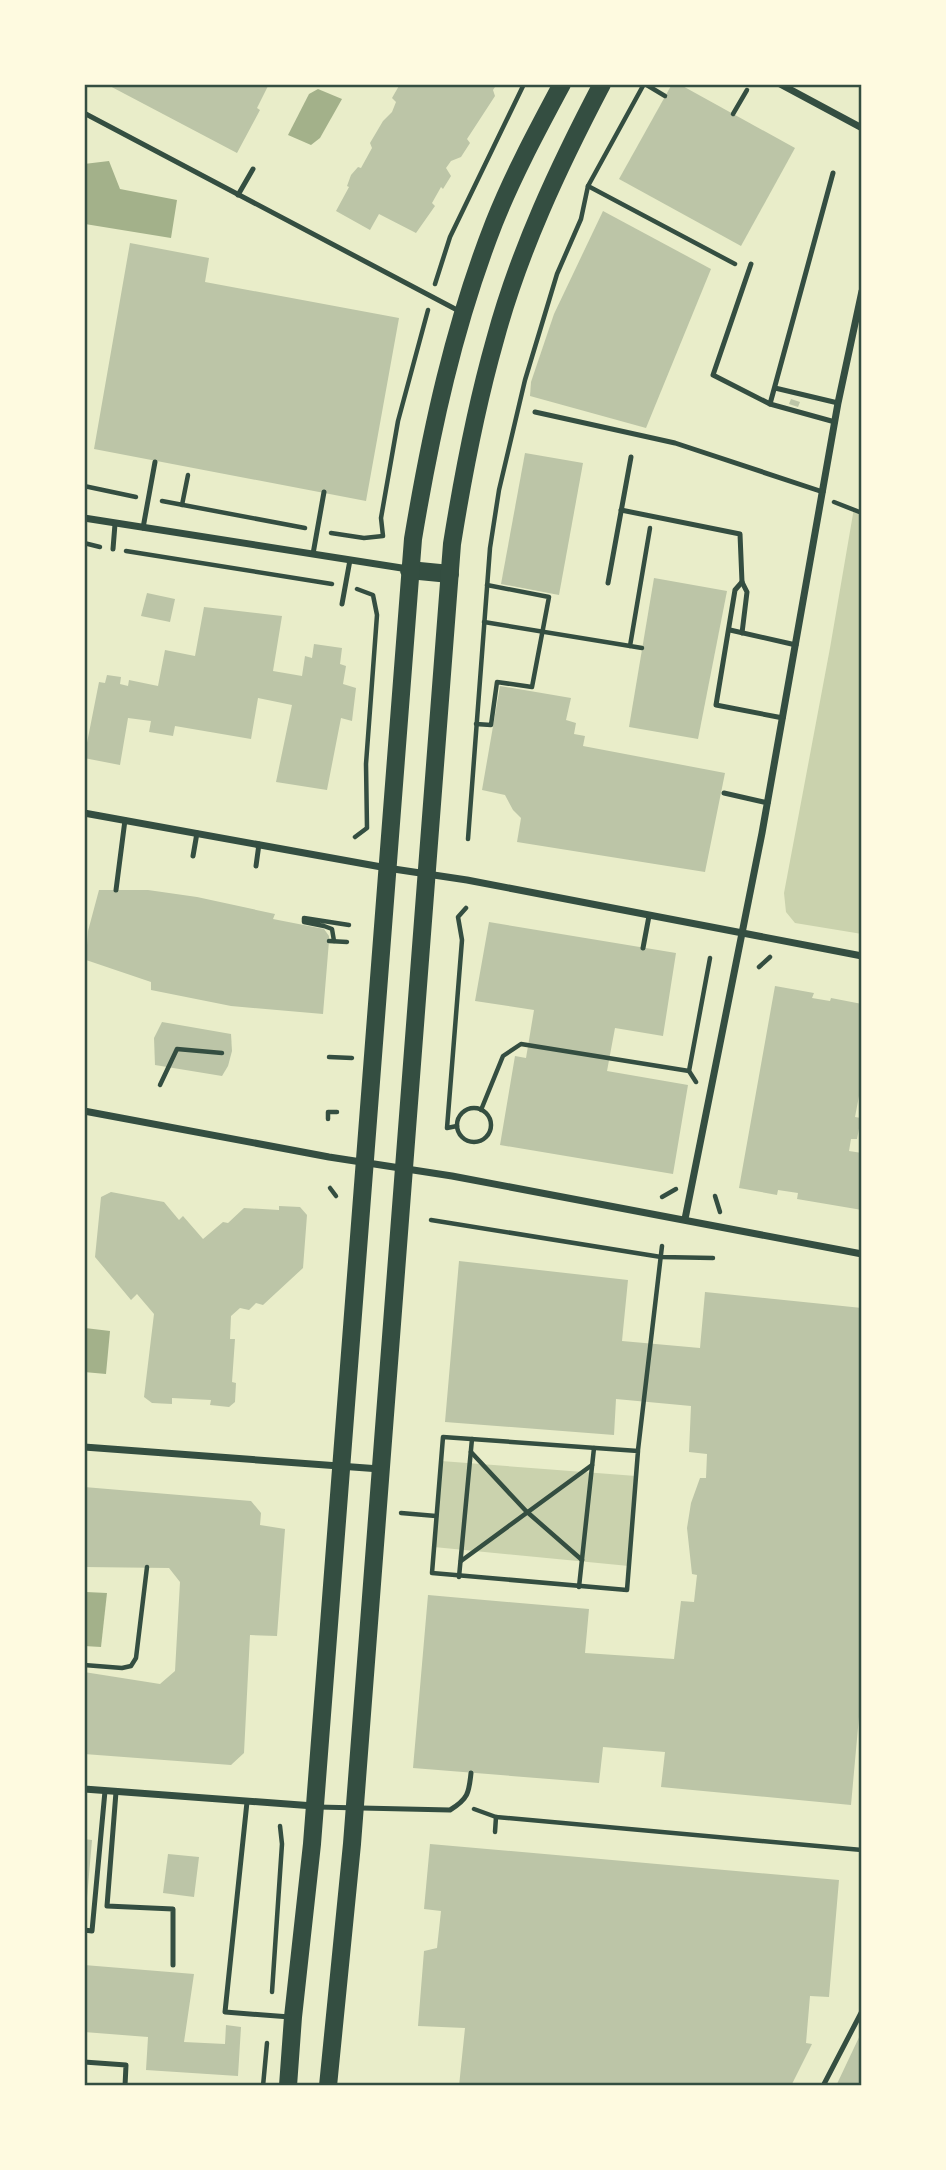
<svg xmlns="http://www.w3.org/2000/svg" width="946" height="2170" font-family="Barlow,sans-serif">
<style>
.green{fill:#cad2ad}
.water{fill:#a3b18a}
.building{fill:#bcc5a7}
.lines{fill:none;stroke-linecap:round;stroke-linejoin:round}
.path{stroke:#344e41;stroke-width:4.5}
.service{stroke:#344e41;stroke-width:5}
.minor{stroke:#344e41;stroke-width:7}
.primary{stroke:#344e41;stroke-width:18}
.neatline{fill:none;stroke:#344e41;stroke-width:2.5}
</style>
<rect width="100%" height="100%" fill="#e9edc9"/>
<g class="green">
<path d="M854 508 862 511V934L795 923 786 912 784 893 830 648Z"/>
<path d="M441 1461 636 1476 629 1566 434 1547Z"/>
</g>
<g class="water">
<path d="M318 89 342 99 320 138 311 145 288 135 309 94Z"/>
<path d="M109 161 120 189 177 200 171 238 85 224 84 164Z"/>
<path d="M85 1328 110 1331 106 1374 84 1372Z"/>
<path d="M86 1592 107 1593 101 1647 84 1646Z"/>
</g>
<g class="building">
<path d="M106 84H269L257 108 260 110 237 153Z"/>
<path d="M400 84H497L493 90 495 96 467 139 470 143 461 157 451 161 446 168 451 176 443 189 441 187 432 203 435 206 416 233 379 214 370 230 336 211 349 187 347 186 351 175 358 167 361 168 372 148 370 143 383 121 392 112 396 102 392 98Z"/>
<path d="M672 84H679L795 148 741 246 619 179Z"/>
<path d="M603 211 711 269 646 428 530 396 531 382 554 314Z"/>
<path d="M130 243 209 258 205 282 399 318 366 501 94 449Z"/>
<path d="M791 399 800 402 798 407 789 404Z"/>
<path d="M525 453 583 463 559 595 501 584Z"/>
<path d="M654 578 727 591 698 739 629 727Z"/>
<path d="M147 593 175 599 170 622 141 616Z"/>
<path d="M204 607 282 616 273 671 302 676 305 656 312 658 314 644 342 648 340 664 346 666 343 684 356 688 352 721 341 718 327 790 276 782 292 705 258 698 251 739 175 726 173 736 149 732 151 721 128 718 120 765 84 758 99 682 105 683 107 675 121 677 120 684 128 686 129 680 158 686 165 650 195 656Z"/>
<path d="M500 686 571 698 566 720 576 723 574 734 585 736 583 746 725 773 705 872 517 842 521 818 513 810 505 795 482 790Z"/>
<path d="M99 890H148L197 897 275 914 273 919 324 929 329 936V941L323 1014 231 1006 151 990V982L86 960 88 931Z"/>
<path d="M489 922 676 953 663 1036 615 1028 607 1071 688 1085 673 1174 500 1145 515 1056 526 1058 534 1010 475 1001Z"/>
<path d="M775 986 814 993 812 998 830 1001 831 998 862 1004V1097L859 1096 855 1117 861 1118 857 1139H851L849 1151 862 1153V1210L797 1199 798 1193 778 1190 777 1195 739 1188Z"/>
<path d="M162 1022 231 1034 232 1051 228 1066 222 1076 155 1065 154 1038Z"/>
<path d="M111 1192 164 1202 179 1220 183 1216 203 1239 223 1222 228 1223 244 1208 279 1210V1206L300 1207 307 1215 303 1268 263 1305 256 1303 249 1310 240 1308 231 1316 230 1339H235L232 1382 236 1383 235 1402 229 1407 210 1405 211 1400 172 1398V1404L152 1403 144 1397 154 1314 137 1294 131 1300 95 1257 101 1197Z"/>
<path d="M459 1261 628 1280 622 1341 700 1348 705 1292 862 1308V1684L851 1805 661 1787 665 1752 603 1747 599 1783 413 1768 428 1595 589 1609 585 1653 674 1659 681 1601 694 1602 697 1575 692 1574 687 1528 691 1503 700 1478H706L707 1454 689 1452 691 1406 616 1399 614 1435 445 1422Z"/>
<path d="M84 1487 251 1501 261 1513 260 1525 285 1529 277 1636 250 1635 244 1753 231 1765 84 1754V1672L160 1684 175 1671 180 1582 169 1568 84 1567Z"/>
<path d="M84 1839 92 1840 87 1898H84Z"/>
<path d="M430 1844 839 1880 829 1997 810 1996 806 2043 812 2044 791 2086H459L465 2028 418 2026 424 1951 437 1948 441 1911 424 1909Z"/>
<path d="M168 1854 199 1857 194 1897 163 1893Z"/>
<path d="M84 1965 194 1974 184 2042 225 2044 226 2025 241 2027 238 2076 146 2070 148 2037 84 2032Z"/>
<path d="M862 2031V2086H836Z"/>
</g>
<g class="lines">
<g class="path">
<path d="M645 84 665 96"/>
<path d="M733 114 747 90"/>
<path d="M588 186 735 264"/>
<path d="M435 284 450 237 524 84"/>
<path d="M84 486 136 497"/>
<path d="M162 501 305 528"/>
<path d="M834 502 862 513"/>
<path d="M182 505 188 475"/>
<path d="M331 533 364 538 383 536 381 518 398 421 428 310"/>
<path d="M84 543 100 547"/>
<path d="M126 551 332 584"/>
<path d="M484 622 630 646"/>
<path d="M642 648 630 646 650 528"/>
<path d="M476 724 491 725 497 682 532 687 549 597 487 585"/>
<path d="M355 837 367 828 366 764 377 615 373 595 357 589"/>
<path d="M468 839 490 548 499 490 525 380 557 274 581 219 588 186 644 84"/>
<path d="M329 941 347 942"/>
<path d="M334 941 332 929 324 926 304 922V918L349 925"/>
<path d="M759 967 770 957"/>
<path d="M329 1057 352 1058"/>
<path d="M696 1082 689 1071 710 958"/>
<path d="M160 1085 177 1049 222 1053"/>
<circle cx="474" cy="1125" r="17"/>
<path d="M481 1110 503 1056 521 1044 689 1071"/>
<path d="M328 1119V1112H337"/>
<path d="M457 1126 447 1128 462 940 458 917 466 908"/>
<path d="M330 1188 336 1196"/>
<path d="M715 1196 720 1212"/>
<path d="M662 1197 676 1189"/>
<path d="M431 1220 661 1257 713 1258"/>
<path d="M443 1437 638 1451 627 1590 432 1573Z"/>
<path d="M638 1450 662 1246"/>
<path d="M471 1452 526 1511 582 1560"/>
<path d="M401 1513 436 1516"/>
<path d="M461 1561 592 1465"/>
<path d="M459 1577 472 1439"/>
<path d="M579 1587 594 1448"/>
<path d="M84 1665 122 1668 131 1666 136 1658 147 1567"/>
<path d="M474 1809 496 1817 862 1850"/>
<path d="M495 1832 496 1817"/>
<path d="M272 1992 282 1844 280 1826"/>
<path d="M263 2086 267 2043"/>
</g>
<g class="service">
<path d="M84 113 459 311"/>
<path d="M238 195 253 169"/>
<path d="M751 264 713 375 770 404 833 173"/>
<path d="M775 388 838 403"/>
<path d="M770 404 835 422"/>
<path d="M535 412 675 443 823 492"/>
<path d="M621 510 740 534 742 582 747 592 742 633"/>
<path d="M143 528 155 462"/>
<path d="M113 549 115 524"/>
<path d="M313 554 324 492"/>
<path d="M742 582 735 590 716 705 783 718"/>
<path d="M608 583 631 457"/>
<path d="M342 604 350 560"/>
<path d="M730 630 796 645"/>
<path d="M724 793 768 803"/>
<path d="M193 856 197 833"/>
<path d="M256 866 259 844"/>
<path d="M116 890 125 820"/>
<path d="M643 948 649 916"/>
<path d="M116 1792 107 1906 173 1909V1965"/>
<path d="M247 1802 225 2012 290 2017"/>
<path d="M317 1807 450 1810C468 1799 469 1793 471 1773"/>
<path d="M84 1930 92 1931 105 1791"/>
<path d="M84 2062 126 2065 125 2086"/>
<path d="M823 2086 862 2011"/>
</g>
<g class="minor">
<path d="M780 84 862 128"/>
<path d="M84 518 408 569"/>
<path d="M84 813 387 868 467 880 862 956"/>
<path d="M84 1111 329 1157 452 1176 862 1254"/>
<path d="M685 1219 762 833 838 403 862 291"/>
<path d="M84 1447 380 1469"/>
<path d="M84 1789 314 1806"/>
</g>
<g class="primary">
<path d="M409 570 450 574"/>
<path d="M288 2086 293 2017 312 1844 413 539C431 431 454 325 494 223 513 175 538 129 562 84"/>
<path d="M328 2086 352 1844 452 544C463 475 476 407 495 340 519 251 559 166 602 84"/>
</g>
</g>
<rect width="946" height="2170" fill="none" stroke="#fefae0" stroke-width="172"/>
<rect x="86" y="86" width="774" height="1998" class="neatline"/>
</svg>
